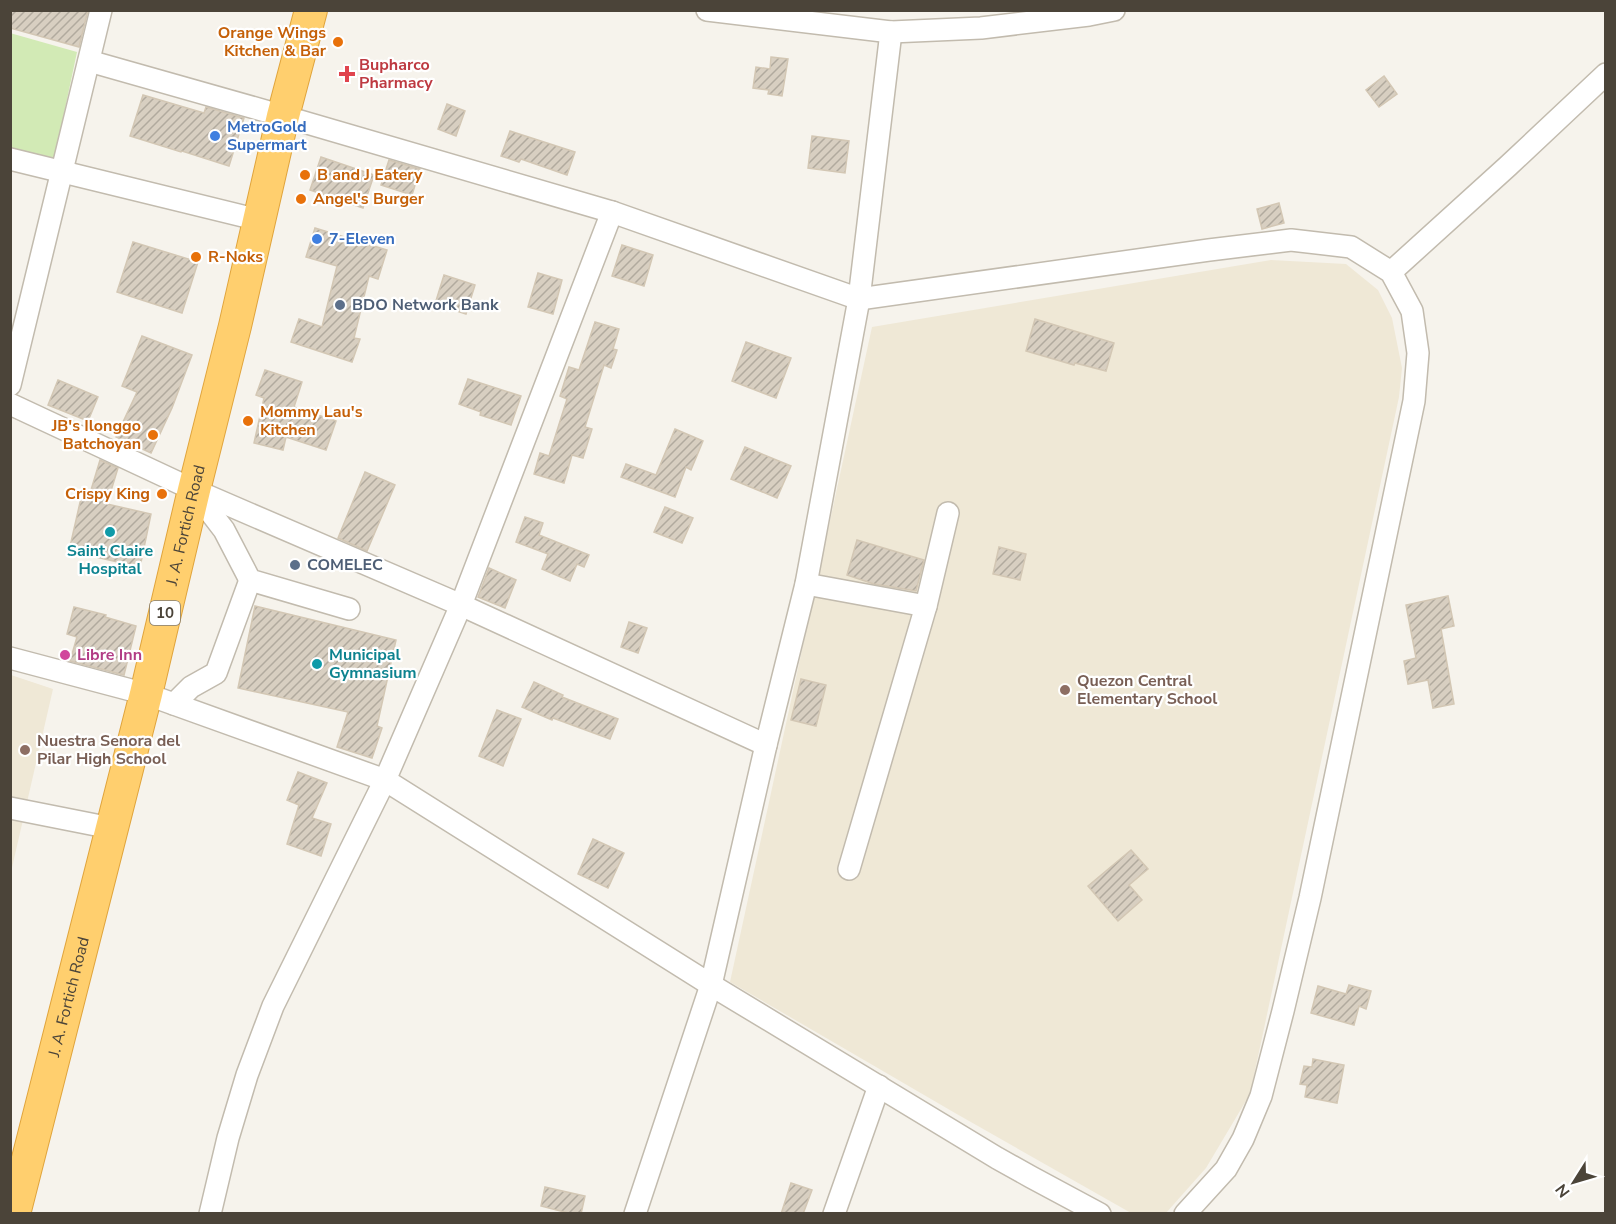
<svg xmlns="http://www.w3.org/2000/svg" width="1616" height="1224" font-family="'Nunito Sans',sans-serif">
<style>
.education{fill:#efe8d6}
.green{fill:#d2eab5}
.building{fill:url(#building-hatch);stroke:#d3c7b4;stroke-width:1.5}
.lines{fill:none;stroke-linecap:round;stroke-linejoin:round}
.minor-casing{stroke:#c2bbae;stroke-width:24}
.highway-casing{stroke:#e0a43c;stroke-width:34}
.minor{stroke:#fff;stroke-width:21}
.highway{stroke:#ffcf6e;stroke-width:32}
.food-dot{fill:#e8710a;stroke:#fff;stroke-width:2}
.health-dot{fill:#e0444e;stroke:#fff;stroke-width:2}
.shop-dot{fill:#3f7fe0;stroke:#fff;stroke-width:2}
.service-dot{fill:#5c6f8a;stroke:#fff;stroke-width:2}
.culture-dot{fill:#0f9aa8;stroke:#fff;stroke-width:2}
.hotel-dot{fill:#d1479c;stroke:#fff;stroke-width:2}
.education-dot{fill:#8d6e63;stroke:#fff;stroke-width:2}
.labels{text-anchor:middle;dominant-baseline:central;stroke-width:4.5;stroke-linejoin:round;paint-order:stroke}
.shield{fill:#fff;stroke:#817c74;stroke-width:1.5}
.shield-label{font-size:15px;font-weight:bold;fill:#4b4439}
.food-label{font-size:16px;font-weight:bold;fill:#c56008;stroke:#fff;text-anchor:start}
.health-label{font-size:16px;font-weight:bold;fill:#be3a42;stroke:#fff;text-anchor:start}
.shop-label{font-size:16px;font-weight:bold;fill:#366cbe;stroke:#fff;text-anchor:start}
.service-label{font-size:16px;font-weight:bold;fill:#4e5e75;stroke:#fff;text-anchor:start}
.street-label{font-size:16px;fill:#4b4439;stroke:#fff}
.culture-label{font-size:16px;font-weight:bold;fill:#0d838f;stroke:#fff}
.hotel-label{font-size:16px;font-weight:bold;fill:#b23c85;stroke:#fff;text-anchor:start}
.education-label{font-size:16px;font-weight:bold;fill:#785e54;stroke:#fff;text-anchor:start}
</style>
<defs>
<pattern id="building-hatch" width="6" height="6" patternUnits="userSpaceOnUse" patternTransform="scale(1.5)"><rect width="6" height="6" fill="#d8cfc1"/><path d="M-1 1l2-2M0 6l6-6M5 7l2-2" fill="none" stroke="#b1aa9e"/></pattern>
</defs>
<rect width="100%" height="100%" fill="#f6f3ec"/>
<g class="education">
<path d="M1271 260 1346 264 1378 290 1392 318 1402 368 1399 397 1250 1094 1206 1168 1166 1213H1131L955 1113 730 982 872 327Z"/>
<path d="M11 675 53 689 11 872Z"/>
</g>
<path class="green" d="M10 33 77 52 54 161 11 149Z"/>
<g class="building">
<path d="M10 10H88L79 47 10 28Z"/>
<path d="M771 57 788 59 782 96 768 94 769 90 753 88 756 67 770 69Z"/>
<path d="M1384 76 1397 94 1379 107 1366 90Z"/>
<path d="M143 95 204 113 206 107 244 118 229 166 182 151 181 152 130 136Z"/>
<path d="M447 104 465 111 456 136 438 129Z"/>
<path d="M510 131 575 152 567 175 521 159 519 162 501 156Z"/>
<path d="M812 136 849 141 845 173 808 168Z"/>
<path d="M321 157 374 175 363 208 310 190Z"/>
<path d="M389 160 420 169 412 195 381 185Z"/>
<path d="M1279 203 1284 223 1262 229 1257 209Z"/>
<path d="M315 228 387 250 378 279 369 276 354 338 360 339 352 362 291 342 299 319 322 327 337 266 306 257Z"/>
<path d="M133 242 198 262 182 313 117 292Z"/>
<path d="M622 245 653 255 644 286 612 276Z"/>
<path d="M538 273 562 280 553 314 528 307Z"/>
<path d="M444 275 475 285 466 314 435 304Z"/>
<path d="M1035 319 1114 343 1106 371 1075 363 1074 365 1026 351Z"/>
<path d="M595 322 619 329 613 349 617 350 611 368 604 365 585 427 592 429 583 458 572 455 564 483 534 474 540 453 549 456 567 399 560 396 569 367 579 370Z"/>
<path d="M142 336 192 355 172 408 151 453 116 437 137 392 122 386Z"/>
<path d="M746 342 791 358 776 398 732 381Z"/>
<path d="M265 370 302 382 294 407 336 421 326 450 286 437 283 450 254 443 264 398 256 395Z"/>
<path d="M468 379 521 396 511 425 480 415 481 412 459 404Z"/>
<path d="M58 380 98 397 88 421 48 405Z"/>
<path d="M675 429 703 441 691 470 686 467 675 497 621 477 626 464 656 475Z"/>
<path d="M745 447 791 466 777 498 731 479Z"/>
<path d="M100 460 118 468 107 504 151 514 140 567 69 551 81 498 88 500Z"/>
<path d="M365 472 395 485 367 551 338 538Z"/>
<path d="M665 507 693 518 682 543 654 532Z"/>
<path d="M525 517 543 523 539 535 589 555 584 567 577 564 570 581 542 569 548 554 516 542Z"/>
<path d="M857 540 924 560 916 591 874 584 847 575Z"/>
<path d="M999 547 1026 554 1020 580 993 574Z"/>
<path d="M489 568 516 580 505 608 478 597Z"/>
<path d="M1448 596 1454 626 1441 629 1454 704 1433 708 1428 680 1408 684 1404 661 1416 658 1406 605Z"/>
<path d="M255 606 396 640 377 726 382 728 372 758 337 747 348 712 238 688Z"/>
<path d="M74 607 106 615 105 617 136 626 124 675 70 661 77 637 67 634Z"/>
<path d="M629 622 647 628 638 653 621 647Z"/>
<path d="M801 679 826 685 816 726 791 720Z"/>
<path d="M534 682 563 695 562 697 618 719 610 739 553 718 552 720 522 707Z"/>
<path d="M497 710 521 719 503 766 479 756Z"/>
<path d="M298 772 327 783 312 818 331 824 321 856 287 844 299 805 287 800Z"/>
<path d="M593 839 624 853 608 888 578 874Z"/>
<path d="M1131 850 1148 869 1129 885 1142 900 1118 921 1088 886Z"/>
<path d="M1349 985 1371 991 1366 1009 1359 1006 1354 1025 1311 1013 1318 986 1346 994Z"/>
<path d="M1313 1059 1344 1065 1337 1103 1305 1097 1307 1085 1300 1084 1304 1066 1312 1067Z"/>
<path d="M791 1183 812 1190 803 1214H781Z"/>
<path d="M545 1187 585 1196 581 1214H572L541 1206Z"/>
</g>
<g class="lines">
<defs>
<g id="minor">
<path d="M707 10 891 32 981 28 1089 15 1114 10"/>
<path d="M89 61 283 116 612 212 859 299 1209 250 1291 240 1351 247 1391 272 1412 311 1418 353 1414 401 1310 898 1283 1011 1261 1096 1243 1139 1226 1169 1185 1214"/>
<path d="M10 159 259 220"/>
<path d="M1391 272 1508 166 1606 74"/>
<path d="M10 385 101 10"/>
<path d="M10 404 194 490 461 605 766 745"/>
<path d="M194 491 224 530 250 580 349 609"/>
<path d="M806 584 926 606"/>
<path d="M10 658 146 694 385 780 711 985 997 1158 1031 1177 1100 1214"/>
<path d="M174 704 191 687 216 673 250 580"/>
<path d="M10 808 111 828"/>
<path d="M849 869 926 606 948 513"/>
<path d="M210 1214 228 1138 247 1075 273 1006 385 780 461 605 612 212"/>
<path d="M635 1214 711 985 766 745 806 584 859 299 891 32"/>
<path d="M834 1214 879 1086"/>
</g>
<g id="highway">
<path id="s1" d="M14 1214 146 694 194 490 235 326 283 116 311 10"/>
</g>
</defs>
<use href="#minor" class="minor-casing"/>
<use href="#highway" class="highway-casing"/>
<use href="#minor" class="minor"/>
<use href="#highway" class="highway"/>
</g>
<g class="food-dot">
<circle cx="338" cy="42" r="6"/>
<circle cx="305" cy="175" r="6"/>
<circle cx="301" cy="199" r="6"/>
<circle cx="196" cy="257" r="6"/>
<circle cx="248" cy="421" r="6"/>
<circle cx="153" cy="435" r="6"/>
<circle cx="162" cy="494" r="6"/>
</g>
<path class="health-dot" d="M344 65h6v6h6v6h-6v6h-6v-6h-6v-6h6z"/>
<g class="shop-dot">
<circle cx="215" cy="136" r="6"/>
<circle cx="317" cy="239" r="6"/>
</g>
<g class="service-dot">
<circle cx="340" cy="305" r="6"/>
<circle cx="295" cy="565" r="6"/>
</g>
<g class="culture-dot">
<circle cx="110" cy="532" r="6"/>
<circle cx="317" cy="664" r="6"/>
</g>
<circle class="hotel-dot" cx="65" cy="655" r="6"/>
<g class="education-dot">
<circle cx="1065" cy="690" r="6"/>
<circle cx="25" cy="750" r="6"/>
</g>
<g class="labels">
<rect class="shield" x="150" y="601" width="30" height="24" rx="4.5"/>
<g class="shield-label">
<text x="165" y="613">10</text>
</g>
<g class="food-label">
<text x="326" y="33" text-anchor="end">Orange Wings<tspan x="326" dy="18">Kitchen &amp; Bar</tspan></text>
<text x="317" y="175">B and J Eatery</text>
<text x="313" y="199">Angel's Burger</text>
<text x="208" y="257">R-Noks</text>
<text x="260" y="412">Mommy Lau's<tspan x="260" dy="18">Kitchen</tspan></text>
<text x="141" y="426" text-anchor="end">JB's Ilonggo<tspan x="141" dy="18">Batchoyan</tspan></text>
<text x="150" y="494" text-anchor="end">Crispy King</text>
</g>
<g class="health-label">
<text x="359" y="65">Bupharco<tspan x="359" dy="18">Pharmacy</tspan></text>
</g>
<g class="shop-label">
<text x="227" y="127">MetroGold<tspan x="227" dy="18">Supermart</tspan></text>
<text x="329" y="239">7-Eleven</text>
</g>
<g class="service-label">
<text x="352" y="305">BDO Network Bank</text>
<text x="307" y="565">COMELEC</text>
</g>
<g class="street-label">
<text stroke="none"><textPath href="#s1" startOffset="710">J. A. Fortich Road</textPath></text>
<text stroke="none"><textPath href="#s1" startOffset="224">J. A. Fortich Road</textPath></text>
</g>
<g class="culture-label">
<text x="110" y="551">Saint Claire<tspan x="110" dy="18">Hospital</tspan></text>
<text x="329" y="655" text-anchor="start">Municipal<tspan x="329" dy="18">Gymnasium</tspan></text>
</g>
<g class="hotel-label">
<text x="77" y="655">Libre Inn</text>
</g>
<g class="education-label">
<text x="1077" y="681">Quezon Central<tspan x="1077" dy="18">Elementary School</tspan></text>
<text x="37" y="741">Nuestra Senora del<tspan x="37" dy="18">Pilar High School</tspan></text>
</g>
</g>
<rect width="1616" height="1224" fill="none" stroke="#4b4439" stroke-width="24"/>
<g transform="translate(1574 1182) rotate(233)" stroke="#ffffff" stroke-width="4.5" paint-order="stroke">
<path d="M0-4.5L10 22L0 15L-10 22Z" fill="#4b4439"/>
<text y="-9" font-size="16" font-weight="bold" text-anchor="middle" fill="#4b4439">N</text>
</g>
</svg>
